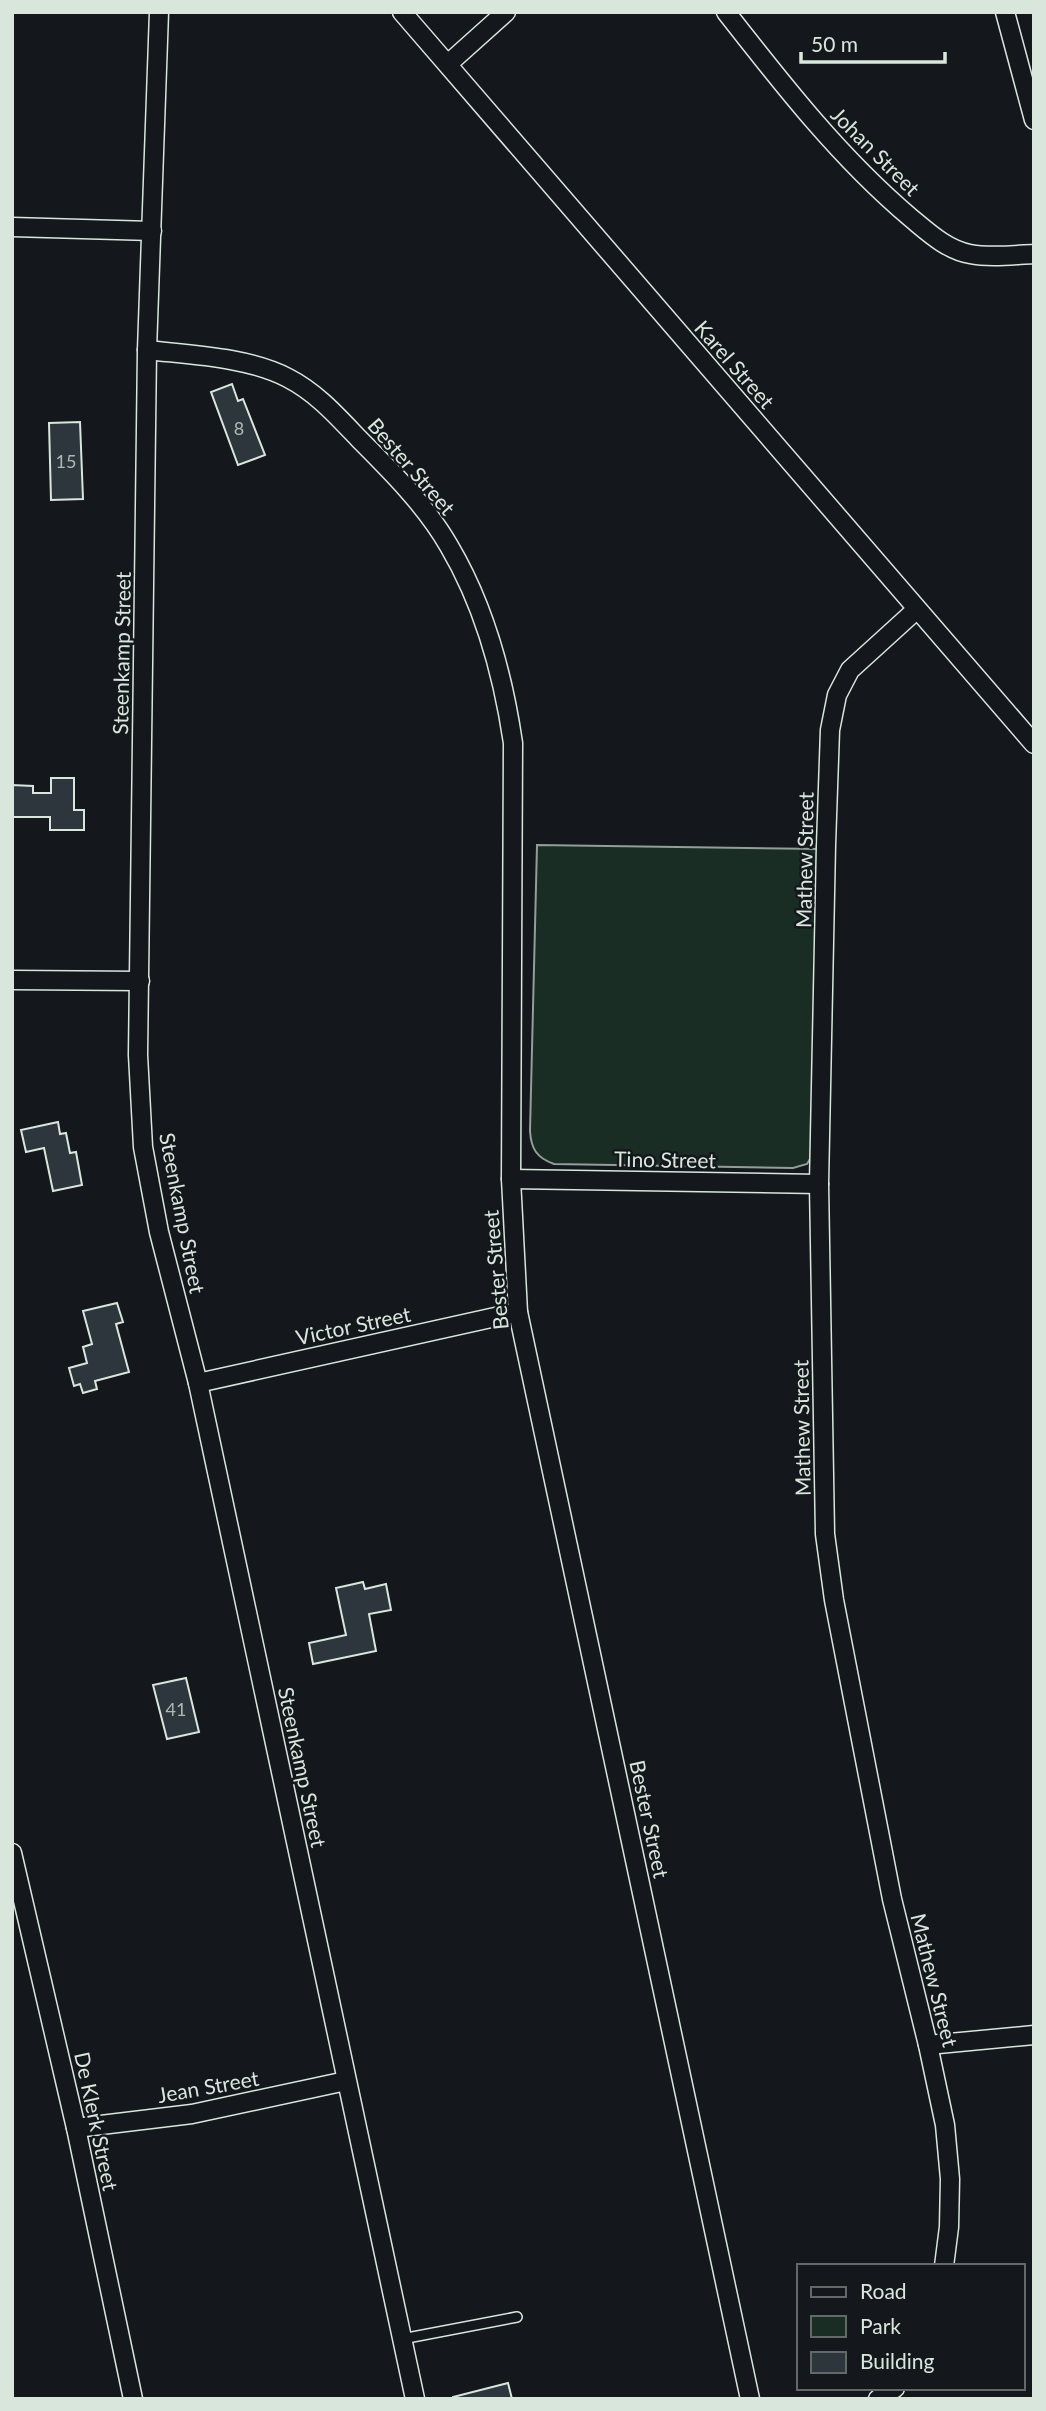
<svg xmlns="http://www.w3.org/2000/svg" width="1046" height="2411" font-family="Lato,sans-serif">
<style>
.green{fill:#1a2d24;stroke:#939e99;stroke-width:2}
.building{fill:#2c363c;stroke:#d8e6dc;stroke-width:2}
.lines{fill:none;stroke-linecap:round;stroke-linejoin:round}
.lane-casing{stroke:#d8e6dc;stroke-width:12}
.street-casing{stroke:#d8e6dc;stroke-width:21}
.lane{stroke:#14181c;stroke-width:9}
.street{stroke:#14181c;stroke-width:18}
.labels{text-anchor:middle;dominant-baseline:central;stroke-width:5;stroke-linejoin:round;paint-order:stroke}
.number-label{font-size:18px;fill:#adbab4}
.street-label{font-size:21px;fill:#d8e6dc;stroke:#14181c}
</style>
<rect width="100%" height="100%" fill="#14181c"/>
<path class="green" d="M537 845 821 849 813 1154 807 1164 793 1168 554 1164C537 1158 531 1149 530 1131Z"/>
<g class="building">
<path d="M232 384 238 401 243 399 265 455 238 465 211 392Z"/>
<path d="M80 422 83 499 51 500 49 423Z"/>
<path d="M51 778H74V810H84V830H50V817H12V785L33 786V793H51Z"/>
<path d="M58 1122 60 1134 66 1133 70 1153 76 1152 82 1185 53 1191 44 1148 26 1152 21 1130Z"/>
<path d="M117 1303 123 1322 116 1324 129 1372 95 1381 97 1389 83 1393 80 1384 74 1386 69 1368 87 1363 83 1347 92 1344 83 1311Z"/>
<path d="M363 1582 365 1589 386 1584 391 1610 369 1614 376 1651 313 1664 309 1643 346 1635 336 1588Z"/>
<path d="M186 1678 199 1732 167 1739 153 1685Z"/>
<path d="M508 2383 512 2399H453V2397Z"/>
</g>
<g class="lines">
<defs>
<path id="lane" d="M402 2339 517 2317"/>
<g id="street">
<path d="M159 12 147 350 138 1055 143 1147 159 1232 198 1383 415 2399"/>
<path d="M402 12 1034 744"/>
<path d="M726 12C783 85 840 158 911 218 928 232 947 250 970 254 990 258 1013 255 1034 254"/>
<path d="M1005 12 1034 120"/>
<path d="M448 64 506 12"/>
<path d="M12 227 152 231"/>
<path d="M147 350C191 355 248 357 288 378 317 393 337 416 360 440 392 472 426 506 449 546 484 605 503 675 513 743L511 1179 518 1312 750 2399"/>
<path d="M916 610 850 670 837 695 830 730 826 845 819 1184 825 1534 834 1600 892 1899 928 2045 945 2125 950 2179 949 2227 944 2266"/>
<path d="M12 980 140 981"/>
<path d="M511 1179 819 1184"/>
<path d="M198 1383 518 1312"/>
<path d="M12 1853 76 2128 133 2399"/>
<path d="M928 2045 1034 2035"/>
<path d="M76 2128 192 2114 346 2081"/>
<path d="M878 2399 895 2388"/>
</g>
</defs>
<use href="#lane" class="lane-casing"/>
<use href="#street" class="street-casing"/>
<use href="#lane" class="lane"/>
<use href="#street" class="street"/>
</g>
<g class="labels">
<g class="number-label">
<text x="239" y="428">8</text>
<text x="66" y="461">15</text>
<text x="176" y="1709">41</text>
</g>
<g class="street-label">
<text transform="translate(876 151) rotate(45)">Johan Street</text>
<text transform="translate(735 364) rotate(49)">Karel Street</text>
<text transform="translate(412 466) rotate(49)">Bester Street</text>
<text transform="translate(121 653) rotate(-89)">Steenkamp Street</text>
<text transform="translate(804 860) rotate(-89)">Mathew Street</text>
<text transform="translate(665 1159) rotate(1)">Tino Street</text>
<text transform="translate(183 1213) rotate(79)">Steenkamp Street</text>
<text transform="translate(495 1270) rotate(-95)">Bester Street</text>
<text transform="translate(353 1325) rotate(-12)">Victor Street</text>
<text transform="translate(801 1428) rotate(-91)">Mathew Street</text>
<text transform="translate(303 1767) rotate(78)">Steenkamp Street</text>
<text transform="translate(650 1819) rotate(78)">Bester Street</text>
<text transform="translate(935 1980) rotate(76)">Mathew Street</text>
<text transform="translate(208 2086) rotate(-10)">Jean Street</text>
<text transform="translate(97 2121) rotate(78)">De Klerk Street</text>
</g>
</g>
<rect width="1046" height="2411" fill="none" stroke="#d8e6dc" stroke-width="28"/>
<rect x="797" y="2264" width="228" height="126" fill="#14181c" stroke="#626a69" stroke-width="2"/>
<rect x="811" y="2287" width="35" height="10" fill="#14181c" stroke="#626a69" stroke-width="2"/>
<text x="860" y="2299" font-size="21" fill="#d8e6dc">Road</text>
<rect x="811" y="2316" width="35" height="21" fill="#1a2d24" stroke="#626a69" stroke-width="2"/>
<text x="860" y="2334" font-size="21" fill="#d8e6dc">Park</text>
<rect x="811" y="2352" width="35" height="21" fill="#2c363c" stroke="#626a69" stroke-width="2"/>
<text x="860" y="2369" font-size="21" fill="#d8e6dc">Building</text>
<path d="M801 52v10h144v-10" fill="none" stroke="#d8e6dc" stroke-width="3.5"/>
<text x="811" y="52" font-size="21" fill="#d8e6dc" stroke="#14181c" stroke-width="5" paint-order="stroke">50 m</text>
</svg>
